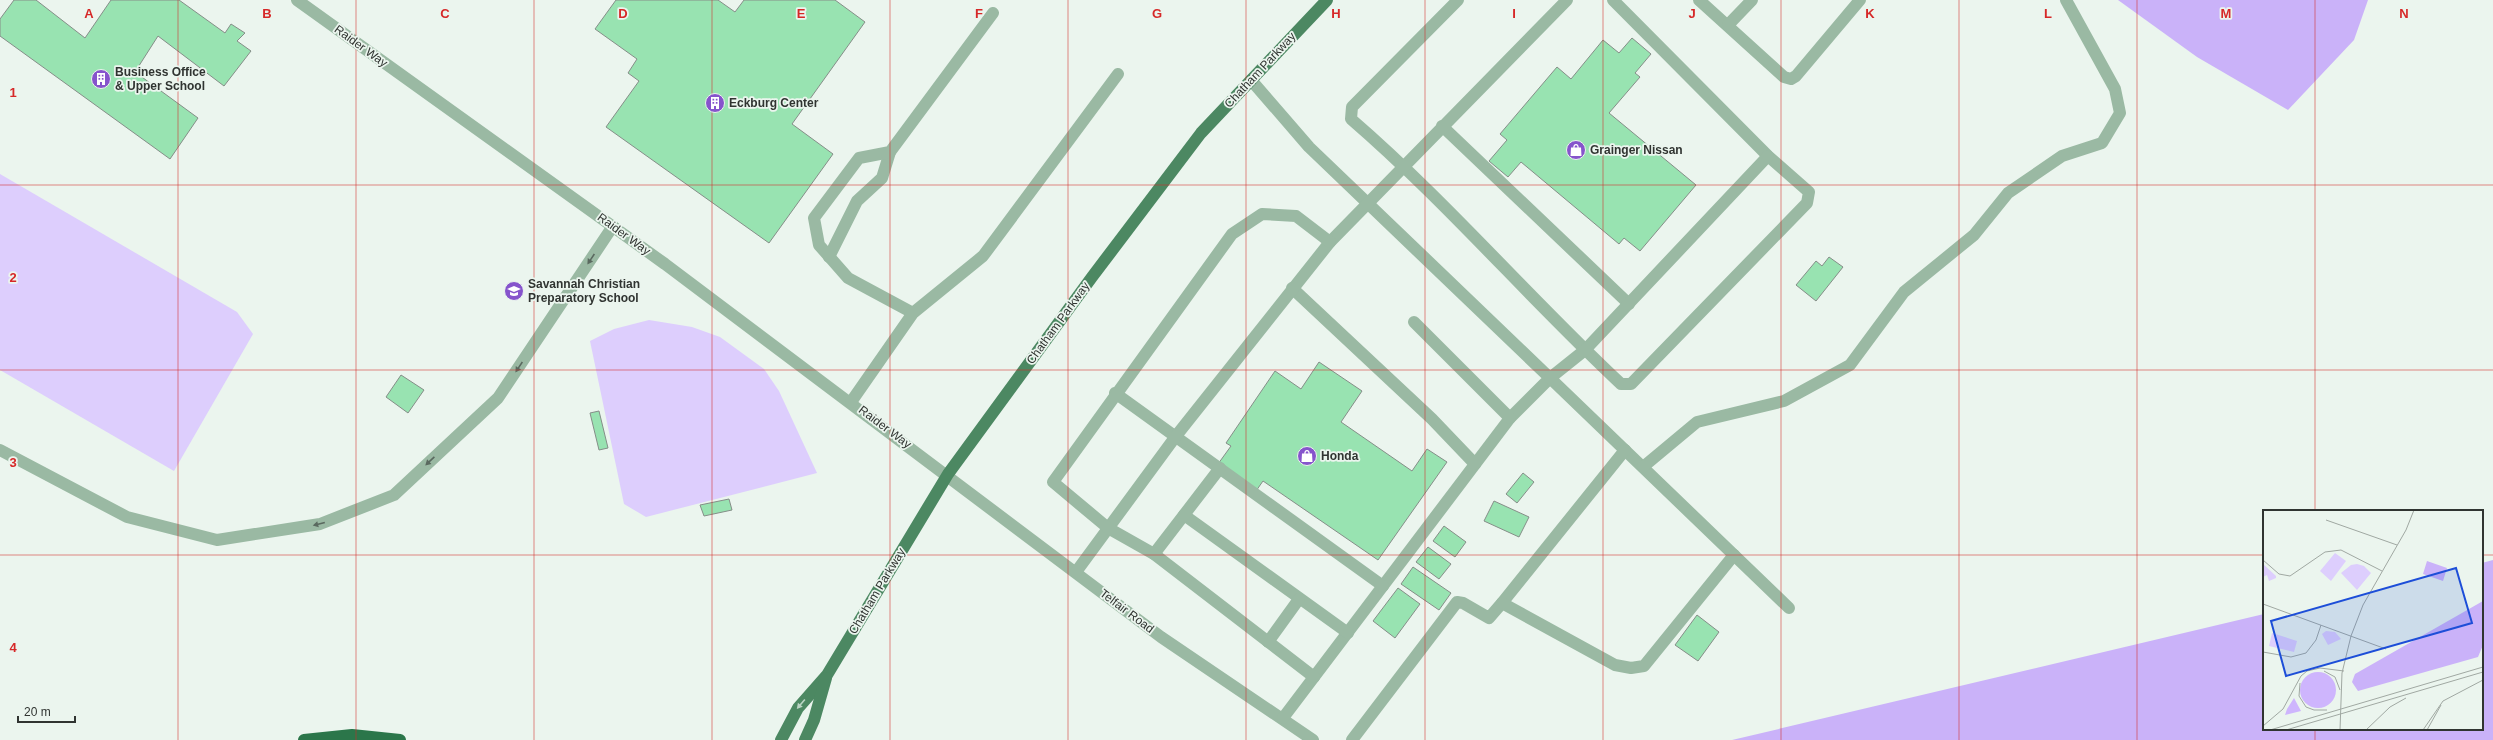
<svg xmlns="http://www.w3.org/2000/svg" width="2493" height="740" font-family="Helvetica,sans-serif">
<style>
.green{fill:#ddcefd}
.water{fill:#cab2f9}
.building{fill:#98e3b1;stroke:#858e88}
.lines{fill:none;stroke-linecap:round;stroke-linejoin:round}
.minor{stroke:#9ab9a3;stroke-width:12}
.major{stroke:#4c8862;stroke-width:12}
.highway{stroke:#2b764a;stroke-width:12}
.oneway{fill:#5a695f}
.oneway2{fill:#bbd4c4}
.grid{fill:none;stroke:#d62828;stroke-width:1;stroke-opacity:0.55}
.labels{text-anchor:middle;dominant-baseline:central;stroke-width:3.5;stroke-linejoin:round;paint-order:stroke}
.street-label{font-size:12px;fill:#303431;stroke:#ebf5ee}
.poi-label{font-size:12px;font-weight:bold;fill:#303431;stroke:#ebf5ee;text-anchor:start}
.inset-road{fill:none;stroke:#a0a8a2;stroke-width:1}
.view{fill:#1d4ed8;fill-opacity:0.15;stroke:#1d4ed8;stroke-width:2}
.inset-edge{fill:none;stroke:#303431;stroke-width:2}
.grid-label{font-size:13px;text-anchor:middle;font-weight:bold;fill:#d62828;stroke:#ebf5ee;stroke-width:3.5;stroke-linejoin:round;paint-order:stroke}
</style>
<rect width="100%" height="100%" fill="#ebf5ee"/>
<g class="green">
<path d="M0 174 237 312 253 334 174 471 0 370Z"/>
<path d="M649 320 692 327 720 337 764 369 779 391 817 473 646 517 624 504 590 341 614 329Z"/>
</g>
<g class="water">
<path d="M2118 0H2368L2354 40 2288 110 2197 57Z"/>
<path d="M2493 560V740H1732L2264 614V729H2482V563Z"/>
</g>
<g class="building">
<path d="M14 0H36L85 38 111 0H179L225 33 231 24 245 33 237 41 251 51 224 86 158 36 135 72 198 118 170 159 0 36V19Z"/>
<path d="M616 0H718L735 12 744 0H835L865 22 792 124 833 154 769 243 606 127 639 81 628 73 637 59 595 29Z"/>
<path d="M1632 38 1651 54 1635 73 1640 77 1609 113 1696 185 1640 251 1624 238 1619 244 1521 162 1508 177 1489 161 1507 140 1500 134 1557 67 1571 79 1603 40 1619 53Z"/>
<path d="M1829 257 1843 267 1816 301 1796 285 1816 261 1822 266Z"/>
<path d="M1319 362 1362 391 1341 422 1412 471 1427 449 1447 462 1378 560 1263 481 1256 491 1218 464 1231 446 1226 443 1275 371 1301 389Z"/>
<path d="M401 375 424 390 408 413 386 397Z"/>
<path d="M599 411 608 448 599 450 590 413Z"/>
<path d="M1523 473 1534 482 1517 503 1506 494Z"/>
<path d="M729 499 732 510 704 516 700 505Z"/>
<path d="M1494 501 1529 517 1519 537 1484 521Z"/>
<path d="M1444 526 1466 542 1455 557 1433 541Z"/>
<path d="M1428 547 1451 564 1439 579 1416 562Z"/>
<path d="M1413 567 1451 593 1439 610 1401 584Z"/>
<path d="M1398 588 1420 604 1395 638 1373 621Z"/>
<path d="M1697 615 1719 632 1698 661 1675 645Z"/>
</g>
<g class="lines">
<g class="minor">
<path d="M297 0 665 264 1161 637 1313 740"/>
<path d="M1458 0 1352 107 1351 119C1446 201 1528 297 1621 384H1631L1807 203 1809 192 1768 156 1613 0"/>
<path d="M1699 0 1784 77 1791 79 1796 76 1860 0"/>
<path d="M1728 25 1752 0"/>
<path d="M1251 80 1309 147 1550 378 1510 418 1283 718"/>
<path d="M1442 126 1629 304"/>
<path d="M1768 156 1585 350 1550 378 1789 608"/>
<path d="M829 257 857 201 882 178 890 152"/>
<path d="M1292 288 1432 419 1475 464"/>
<path d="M913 313 848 278 819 245 814 218 859 158 890 152 993 13"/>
<path d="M1414 322 1510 418"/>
<path d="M1115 393 1383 586"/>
<path d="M851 402 913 313 983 256 1118 74"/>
<path d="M0 450 127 517 217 540 320 524 394 495 498 398 613 226"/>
<path d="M1643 467 1697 422 1784 401 1850 365 1904 292 1974 235 2008 193 2062 156 2102 143 2120 113 2115 89 2066 0"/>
<path d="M1184 515 1348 633"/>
<path d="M1154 554 1220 468"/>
<path d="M1076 572 1176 436 1330 242 1567 0"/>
<path d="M1502 603 1625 450"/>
<path d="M1268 642 1299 599"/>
<path d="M1314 677 1154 554 1108 528 1053 482 1232 234 1262 214 1296 216 1330 242"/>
<path d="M1352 740 1457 602 1463 603 1489 618 1502 603 1615 665 1631 668 1644 666 1734 555"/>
</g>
<g class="major">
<path d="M781 740 798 708 827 675 948 474 1092 277 1201 133 1327 0"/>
<path d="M805 740 814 720 826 678"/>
</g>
<path class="highway" d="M304 740 352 735 400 740"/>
</g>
<defs><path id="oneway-solid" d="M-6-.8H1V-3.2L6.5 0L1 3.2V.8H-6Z"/></defs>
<g class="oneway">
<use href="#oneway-solid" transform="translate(591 259) rotate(124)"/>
<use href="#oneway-solid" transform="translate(519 367) rotate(124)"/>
<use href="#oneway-solid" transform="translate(430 461) rotate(137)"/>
<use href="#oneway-solid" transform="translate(319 524) rotate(166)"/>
</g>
<use class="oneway2" href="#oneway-solid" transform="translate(801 704) rotate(130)"/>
<path class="grid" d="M178 0V740M356 0V740M534 0V740M712 0V740M890 0V740M1068 0V740M1246 0V740M1425 0V740M1603 0V740M1781 0V740M1959 0V740M2137 0V740M2315 0V511M0 185H2493M0 370H2493M0 555H2264M2482 555H2493M2315 729V740"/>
<defs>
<symbol id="building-disc" viewBox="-11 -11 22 22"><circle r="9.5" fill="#8654cc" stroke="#ebf5ee"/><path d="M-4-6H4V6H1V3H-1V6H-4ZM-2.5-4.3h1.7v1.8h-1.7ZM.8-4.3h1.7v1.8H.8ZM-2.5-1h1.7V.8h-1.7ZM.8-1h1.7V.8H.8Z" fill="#fff"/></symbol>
<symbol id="shop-disc" viewBox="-11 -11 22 22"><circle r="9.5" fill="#8654cc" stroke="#ebf5ee"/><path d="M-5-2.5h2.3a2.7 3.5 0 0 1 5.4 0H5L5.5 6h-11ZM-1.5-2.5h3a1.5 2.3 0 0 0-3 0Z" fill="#fff"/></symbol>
<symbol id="school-disc" viewBox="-11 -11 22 22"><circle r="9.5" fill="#8654cc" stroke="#ebf5ee"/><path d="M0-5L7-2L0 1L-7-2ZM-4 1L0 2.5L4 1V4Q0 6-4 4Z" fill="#fff"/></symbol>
</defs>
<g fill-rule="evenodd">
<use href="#building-disc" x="90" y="68" width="22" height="22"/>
<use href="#building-disc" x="704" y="92" width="22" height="22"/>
<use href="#shop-disc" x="1565" y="139" width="22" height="22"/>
<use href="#school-disc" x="503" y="280" width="22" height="22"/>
<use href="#shop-disc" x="1296" y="445" width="22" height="22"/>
</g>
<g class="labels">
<g class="street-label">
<text transform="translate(361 46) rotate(36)">Raider Way</text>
<text transform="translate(1260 70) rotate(-47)">Chatham Parkway</text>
<text transform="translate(624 234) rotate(36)">Raider Way</text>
<text transform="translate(1058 323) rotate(-54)">Chatham Parkway</text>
<text transform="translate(885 427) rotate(37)">Raider Way</text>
<text transform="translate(877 591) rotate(-59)">Chatham Parkway</text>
<text transform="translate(1127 611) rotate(37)">Telfair Road</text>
</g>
<g class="poi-label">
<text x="115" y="72">Business Office<tspan x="115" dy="14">&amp; Upper School</tspan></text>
<text x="729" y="103">Eckburg Center</text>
<text x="1590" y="150">Grainger Nissan</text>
<text x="528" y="284">Savannah Christian<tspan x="528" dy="14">Preparatory School</tspan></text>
<text x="1321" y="456">Honda</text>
</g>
</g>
<g transform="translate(2263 510)">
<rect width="220" height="220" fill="#ebf5ee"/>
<path d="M72 43 83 51 68 71 57 61ZM0 54 13 66V68L6 71 4 65 0 67ZM94 54 101 56 108 63 94 80 78 63 88 55ZM63 121 72 122 78 129 65 135 59 124ZM9 123 34 131 31 142 6 136Z" fill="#ddcefd"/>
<path d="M37 180a18 18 0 1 1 36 0a18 18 0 1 1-36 0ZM31 188 38 201 22 205 24 199Z" fill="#ceb5fd"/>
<path d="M164 51 184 58 180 71 160 64ZM220 91V135L215 147 95 181 89 172 92 164Z" fill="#cab2f9"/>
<path class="inset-road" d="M63 10 134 35M0 50 16 64 27 66 62 42 78 40 119 61M0 94 123 139M0 142 28 147 43 143 53 130 58 115M61 161 72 167 77 180M37 173 36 186 43 197 51 200H64M0 216 20 199 38 166 44 161 57 158 81 161M7 220 220 157M23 220 220 162M77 220 79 163 88 126 100 95 143 20 151 0M103 220 127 197 143 188M160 220 180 191 220 170M164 220 178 195"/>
<path class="view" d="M193 58 209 113 23 166 8 111Z"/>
<rect width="220" height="220" class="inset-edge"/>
</g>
<g class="grid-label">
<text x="89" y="18">A</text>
<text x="267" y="18">B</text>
<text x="445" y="18">C</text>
<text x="623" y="18">D</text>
<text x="801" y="18">E</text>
<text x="979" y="18">F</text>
<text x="1157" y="18">G</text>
<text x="1336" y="18">H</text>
<text x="1514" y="18">I</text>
<text x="1692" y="18">J</text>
<text x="1870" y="18">K</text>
<text x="2048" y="18">L</text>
<text x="2226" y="18">M</text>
<text x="2404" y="18">N</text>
<text x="13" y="97">1</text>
<text x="13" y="282">2</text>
<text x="13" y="467">3</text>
<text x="13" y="652">4</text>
</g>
<path d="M18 716v6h57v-6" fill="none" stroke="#303431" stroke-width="2"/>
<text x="24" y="716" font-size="12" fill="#303431" stroke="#ebf5ee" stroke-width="3" paint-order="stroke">20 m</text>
</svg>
